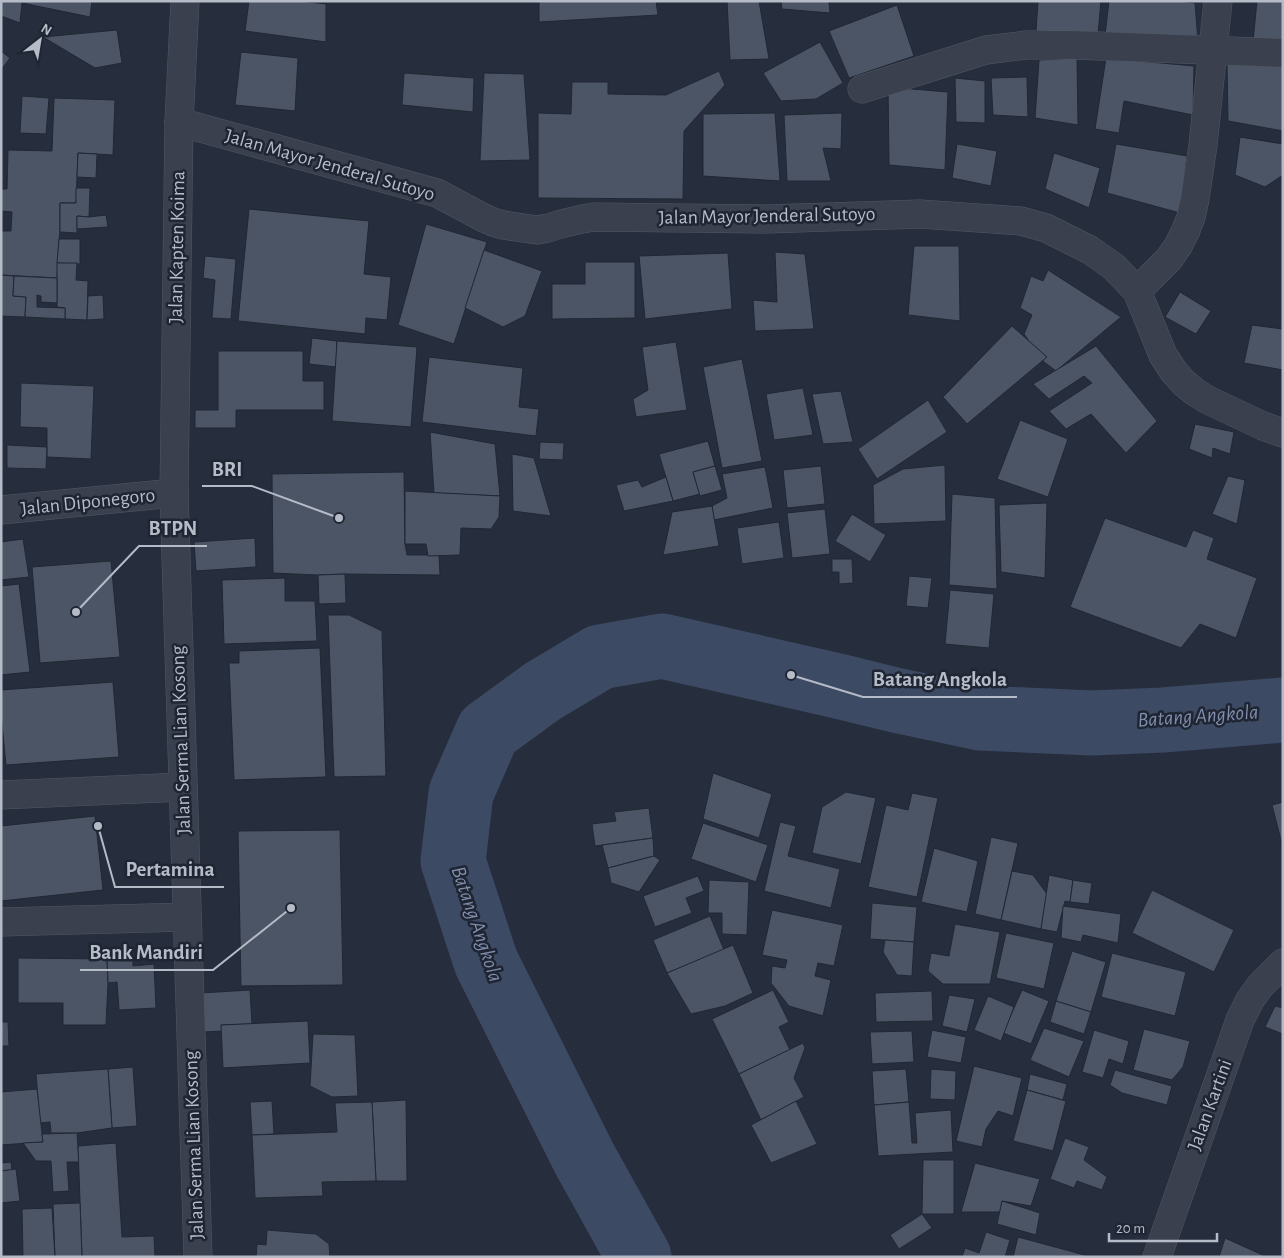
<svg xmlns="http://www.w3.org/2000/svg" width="1284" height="1258" font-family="'Alegreya Sans',sans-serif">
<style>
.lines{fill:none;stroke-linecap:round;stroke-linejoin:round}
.river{stroke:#3d4a64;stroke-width:65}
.building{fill:#4c5565;stroke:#212734}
.minor-casing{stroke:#525865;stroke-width:29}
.minor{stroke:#3a404d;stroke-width:28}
.labels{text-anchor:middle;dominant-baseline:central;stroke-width:5;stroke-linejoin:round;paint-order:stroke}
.street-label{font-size:20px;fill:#b6bbc8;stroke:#1f2532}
.water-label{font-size:21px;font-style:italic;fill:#7f8ead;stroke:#1f2532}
.leader{fill:none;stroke:#b6bbc8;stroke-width:2}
.callout-dot{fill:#b6bbc8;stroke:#1f2532;stroke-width:2}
.callout-label{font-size:21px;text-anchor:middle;font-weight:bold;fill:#b6bbc8;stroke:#1f2532;stroke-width:5;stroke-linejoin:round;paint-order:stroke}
</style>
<rect width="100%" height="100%" fill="#262d3c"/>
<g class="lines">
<path class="river" d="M639 1257 584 1158 486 962 453 861 461 793 488 731 543 691 600 657 662 646 838 686 895 700 980 718 1092 723 1163 720 1283 710"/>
</g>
<g class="building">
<path d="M1 1H92L90 17 22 3 20 23 1 16Z"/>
<path d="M249 1H299L326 4V42L245 31Z"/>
<path d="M539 1H656L658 15 539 22Z"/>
<path d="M727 1H759L769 59 730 60Z"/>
<path d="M781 1H829L830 13 782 9Z"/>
<path d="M1038 1H1101L1098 34 1036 31Z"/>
<path d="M1109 1H1179L1195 3 1198 41 1105 35Z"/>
<path d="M1257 1H1283V43L1253 41Z"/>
<path d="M897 5 914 56 849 78 829 31Z"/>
<path d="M117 30 122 63 95 68 43 37Z"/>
<path d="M820 42 843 83 816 99 781 101 763 73Z"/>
<path d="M1 51 10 58 1 70Z"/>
<path d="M241 52 298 58 295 111 235 105Z"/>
<path d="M1077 58 1078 125 1035 118 1039 60Z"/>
<path d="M1106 58 1194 66 1193 115 1124 101 1119 133 1095 129Z"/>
<path d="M1227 61 1283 64V131L1228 121Z"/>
<path d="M719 71 725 85 684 131 683 199 538 198V113L571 114 572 82H608V94L666 95Z"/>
<path d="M404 73 474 78 473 112 402 105Z"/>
<path d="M484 73 524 74 530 160 480 161Z"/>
<path d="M1027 77 1028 117 993 115 991 78Z"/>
<path d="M955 78 985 81V123L956 122Z"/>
<path d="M888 87 948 92 945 170 889 165Z"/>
<path d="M22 96 49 98 46 134 20 133Z"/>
<path d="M54 98 115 100 113 155 78 153 76 203H60V232L59 239 57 278 1 275V231H11L12 212 1 211V189H7L8 150 52 151Z"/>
<path d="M775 113 780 181 703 176V114Z"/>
<path d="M842 113 841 149 823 148 831 181H787L784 115Z"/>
<path d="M1240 137 1283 144V175L1265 187 1235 175Z"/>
<path d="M957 144 997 151 991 186 952 178Z"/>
<path d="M1116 144 1187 156 1180 213 1107 193Z"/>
<path d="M78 153 97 154 96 178 77 177Z"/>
<path d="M1054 153 1100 168 1089 208 1045 189Z"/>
<path d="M76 188H90L89 217 77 216V233L60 232V203H76Z"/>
<path d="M249 209 369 221 364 274 391 277 387 320 366 318 365 334 238 321Z"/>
<path d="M106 215 108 227 77 229V216L89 217Z"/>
<path d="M426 224 487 242 454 344 398 325Z"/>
<path d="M59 239H80V264L57 263Z"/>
<path d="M914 246H959L960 321 908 315Z"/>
<path d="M484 250 542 271 525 316 503 327 465 308Z"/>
<path d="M775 252 805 254 814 329 755 331 753 300 777 302Z"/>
<path d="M728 253 732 309 645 319 639 256Z"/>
<path d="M205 256 236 259 231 319 212 318 215 280 203 278Z"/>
<path d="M585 262H635V318L552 319V284H585Z"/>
<path d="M57 263H77L76 280 88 281 87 320 65 319V308L57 307Z"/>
<path d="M1048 270 1121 317 1056 371 1044 362 1024 334 1032 315 1020 308 1031 276 1043 281Z"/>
<path d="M1 275 14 276 13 296 26 297 25 317 1 316Z"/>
<path d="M14 276 57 278V303L41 302V296L37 295V307L65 308V319L25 317 26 297 13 296Z"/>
<path d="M1180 292 1211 311 1196 334 1165 317Z"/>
<path d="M103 295 104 319 87 320 88 296Z"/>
<path d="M1252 325 1283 329V370L1244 363Z"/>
<path d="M1012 326 1047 357 967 424 943 397Z"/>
<path d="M312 338 337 341 336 367 309 364Z"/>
<path d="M337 341 417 347 411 427 332 421Z"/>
<path d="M676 342 687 410 636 417 633 399 648 390 642 347Z"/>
<path d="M1096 346 1157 421 1126 453 1091 414 1066 429 1049 411 1092 383 1084 376 1049 399 1033 384Z"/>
<path d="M218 351H303V381H324V410H236V428H195V410H218Z"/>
<path d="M429 357 523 368 519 407 539 409 536 436 422 422Z"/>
<path d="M742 359 762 461 722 468 703 367Z"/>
<path d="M21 383 94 386 91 459 47 457V428L20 427Z"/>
<path d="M803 388 813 435 774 440 766 394Z"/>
<path d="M841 391 853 442 823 444 812 394Z"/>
<path d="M928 400 947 432 877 479 858 449Z"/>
<path d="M1020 420 1068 439 1048 497 997 479Z"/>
<path d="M1195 424 1234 432 1230 454 1213 448 1212 458 1189 449Z"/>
<path d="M430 432 495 444 500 496 434 493Z"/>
<path d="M708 441 715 466 693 472 700 494 673 501 659 454Z"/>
<path d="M540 442 564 443 563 460 539 459Z"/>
<path d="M7 445 47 447 46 469 7 468Z"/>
<path d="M512 454 534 458 551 516 513 511Z"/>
<path d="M945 465 946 521 874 524 873 485 903 469Z"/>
<path d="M715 466 722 490 700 496 693 472Z"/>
<path d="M821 466 825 504 787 508 783 470Z"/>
<path d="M765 467 773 508 714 520 712 506 727 498 722 474Z"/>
<path d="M404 472 405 544 407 555H439L440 575 345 574 318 575 273 573 272 474Z"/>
<path d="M1228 476 1245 480 1237 524 1212 514Z"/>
<path d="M666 477 673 501 624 511 616 485 638 480 642 487Z"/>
<path d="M405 491 500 496 499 517 491 529 461 528 460 555 428 556 426 544H405Z"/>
<path d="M952 494 995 498 997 589 949 585Z"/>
<path d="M1047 503 1045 578 1001 572 999 505Z"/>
<path d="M712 506 719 546 663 555 672 512Z"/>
<path d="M825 509 830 554 792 558 787 513Z"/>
<path d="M852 514 886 535 870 562 835 541Z"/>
<path d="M1105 518 1186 547 1193 530 1214 538 1207 559 1257 578 1236 638 1200 624 1181 648 1070 607Z"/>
<path d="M779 522 784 558 742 564 737 528Z"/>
<path d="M255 538 256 567 196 571 194 542Z"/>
<path d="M23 539 29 577 1 580V542Z"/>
<path d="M832 559H852L853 583 839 584V572H832Z"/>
<path d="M111 561 120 657 40 663 32 567Z"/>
<path d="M345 574 346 603 319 604 318 575Z"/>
<path d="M909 576 932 578 928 608 906 606Z"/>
<path d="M285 578V601H315L317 641 224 644 222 580Z"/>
<path d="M19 584 30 672 1 675V586Z"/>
<path d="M950 590 994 594 989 648 945 644Z"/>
<path d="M328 615H349L382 631 386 776 334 777Z"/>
<path d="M320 648 326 777 234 780 229 663H239V651Z"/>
<path d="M113 682 119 757 6 765 1 714V690Z"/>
<path d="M713 773 772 794 759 838 703 819Z"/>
<path d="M846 792 876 798 861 864 812 853 822 807Z"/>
<path d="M912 793 938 798 917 897 868 887 886 805 908 810Z"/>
<path d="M1283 802V848L1272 805Z"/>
<path d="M649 808 653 838 595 846 592 824 616 821 614 812Z"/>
<path d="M95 816 103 890 1 901V826Z"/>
<path d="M780 822 796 826 788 856 840 869 831 908 764 891Z"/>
<path d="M703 823 768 845 756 882 691 859Z"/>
<path d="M340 830 343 985 241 986 238 831Z"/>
<path d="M991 837 1018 843 1001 920 975 914Z"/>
<path d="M653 838 654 856 608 868 602 845Z"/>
<path d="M934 848 978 861 967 912 921 902Z"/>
<path d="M654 856 660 860 639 892 611 883 608 868Z"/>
<path d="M1012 871 1033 875 1047 894 1041 929 1001 920Z"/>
<path d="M1049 875 1073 880 1070 902 1065 901 1057 932 1041 929Z"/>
<path d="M698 876 704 891 686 898 692 913 655 927 643 896Z"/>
<path d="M709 880 749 882 747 935 722 934V913H708Z"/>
<path d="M1073 880 1092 883 1089 904 1070 902Z"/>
<path d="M1152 890 1234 930 1214 972 1132 933Z"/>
<path d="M872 903 917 907 914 942 870 939Z"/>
<path d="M1063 906 1121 914 1118 943 1083 935 1081 942 1061 938Z"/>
<path d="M772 910 843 925 834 966 818 963 815 976 831 980 823 1016 789 1006 771 983 772 966 785 968 787 960 762 955Z"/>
<path d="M710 916 724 950 667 973 653 940Z"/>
<path d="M955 924 1000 932 990 984H943L928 971 931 953 949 956Z"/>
<path d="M1006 933 1054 943 1044 989 996 978Z"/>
<path d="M885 940 914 942 912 976 897 975 883 952Z"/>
<path d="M733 945 753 993 725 1006 691 1014 667 973Z"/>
<path d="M1072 951 1106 962 1091 1012 1056 1001Z"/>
<path d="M1112 953 1186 972 1175 1016 1101 997Z"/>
<path d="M18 958 107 959 108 983 106 1025H63V1003H18Z"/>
<path d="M133 958V966L154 964 156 1008 119 1010 117 982 108 983 107 959Z"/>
<path d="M250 990 252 1024 221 1025 222 1031 204 1032 201 993Z"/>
<path d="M773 990 789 1022 779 1027 790 1050 739 1074 712 1019Z"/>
<path d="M1022 990 1049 1001 1031 1044 1003 1033Z"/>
<path d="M932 991 933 1021 876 1022 875 993Z"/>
<path d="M949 995 975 999 967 1032 942 1026Z"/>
<path d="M988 996 1014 1007 1001 1041 974 1030Z"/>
<path d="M1056 1001 1091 1012 1084 1034 1050 1022Z"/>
<path d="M1275 1006 1283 1008V1034L1265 1027Z"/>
<path d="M308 1021 310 1063 223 1068 221 1025Z"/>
<path d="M1 1022H8L9 1046H1Z"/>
<path d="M1044 1028 1084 1041 1069 1077 1030 1060Z"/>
<path d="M1144 1029 1190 1041 1183 1067 1172 1080 1133 1070Z"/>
<path d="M932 1030 966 1037 961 1063 927 1057Z"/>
<path d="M1094 1030 1129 1041 1123 1064 1109 1059 1103 1078 1082 1072Z"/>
<path d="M912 1031 914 1062 872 1064 870 1032Z"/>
<path d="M313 1034 355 1035 358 1096 332 1097 310 1086Z"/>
<path d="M803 1043 805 1048 794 1078 804 1097 761 1120 739 1074Z"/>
<path d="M974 1066 1022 1078 1013 1116 998 1111 986 1129 982 1147 956 1141Z"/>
<path d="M133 1067 137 1126 112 1128 108 1069Z"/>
<path d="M108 1069 112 1128 77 1133H51L50 1122 40 1123 36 1074Z"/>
<path d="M906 1069 909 1102 874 1105 872 1071Z"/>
<path d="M931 1069 956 1071 955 1100 930 1099Z"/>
<path d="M1115 1070 1172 1086 1167 1105 1122 1093 1110 1085Z"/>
<path d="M1030 1074 1067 1084 1063 1100 1027 1090Z"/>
<path d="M37 1089 43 1142 1 1145V1092Z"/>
<path d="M1027 1090 1066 1101 1053 1151 1013 1141Z"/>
<path d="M406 1100 407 1181H376L372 1102Z"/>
<path d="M272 1101 274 1134 252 1135 250 1102Z"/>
<path d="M796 1101 817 1144 771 1163 751 1125Z"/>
<path d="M372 1102 376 1181 322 1182 323 1196 255 1198 252 1135 337 1132 335 1103Z"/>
<path d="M909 1102 912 1143H917L915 1113 951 1110 953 1152 878 1156 874 1105Z"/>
<path d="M77 1133 79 1162H67L69 1191 53 1192 51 1161H36L23 1143 43 1142 42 1134Z"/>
<path d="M1065 1138 1089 1147 1084 1160 1107 1177 1102 1190 1077 1181 1074 1188 1050 1179Z"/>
<path d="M116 1143 122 1237 154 1236 155 1257H82L78 1146Z"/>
<path d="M923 1160H954V1214H922Z"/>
<path d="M11 1162 12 1170 1 1171V1163Z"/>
<path d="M975 1163 1040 1179 1031 1206 1002 1201 1000 1212H961Z"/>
<path d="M16 1169 20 1201 1 1203V1171Z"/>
<path d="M1002 1201 1040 1213 1036 1235 997 1224Z"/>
<path d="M80 1203 82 1257H55L53 1204Z"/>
<path d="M52 1208 55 1257H23L22 1209Z"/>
<path d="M922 1214 932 1228 899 1249 890 1235Z"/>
<path d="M267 1230 316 1234 329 1244 330 1257H256L257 1244 266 1245Z"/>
<path d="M986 1232 1010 1240 1005 1257H962L965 1248 979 1253Z"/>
<path d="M1018 1237 1092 1257H1013Z"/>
<path d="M1225 1238 1267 1257H1219Z"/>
</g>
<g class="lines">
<defs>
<g id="minor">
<path d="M185 1 179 122 174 493 198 1257"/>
<path d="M862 89 986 50 1026 45H1072L1283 53"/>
<path d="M179 122 437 193 482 217 493 222 503 225 537 230 548 228 561 224 582 219 594 217 767 219 920 214 1021 221 1046 228 1090 250 1114 267 1137 291 1163 355 1174 372 1184 383 1195 392 1208 400 1263 426 1283 433"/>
<path d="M1137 291 1169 259 1178 246 1186 230 1191 217 1195 199 1203 145 1218 1"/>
<path d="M1 510 174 493"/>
<path d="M1 795 183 787"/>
<path d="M1 922 187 917"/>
<path d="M1157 1257 1240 1020 1250 1000 1260 986 1283 963"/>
</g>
</defs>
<use href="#minor" class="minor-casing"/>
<use href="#minor" class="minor"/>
</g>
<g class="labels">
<g class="street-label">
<text transform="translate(330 165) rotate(16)">Jalan Mayor Jenderal Sutoyo</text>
<text transform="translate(767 216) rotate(-1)">Jalan Mayor Jenderal Sutoyo</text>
<text transform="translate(177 247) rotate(-89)">Jalan Kapten Koima</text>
<text transform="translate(88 502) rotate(-6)">Jalan Diponegoro</text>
<text transform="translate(181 740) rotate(-92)">Jalan Serma Lian Kosong</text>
<text transform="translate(1210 1105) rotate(-70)">Jalan Kartini</text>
<text transform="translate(194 1145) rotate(-92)">Jalan Serma Lian Kosong</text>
</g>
<g class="water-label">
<text transform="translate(1198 716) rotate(-4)">Batang Angkola</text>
<text transform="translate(477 924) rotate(71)">Batang Angkola</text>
</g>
</g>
<path class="leader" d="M339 518L252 486H202M76 612L139 546H207M791 675L863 697H1017M98 826L115 887H224M291 908L213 970H80"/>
<g class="callout-dot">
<circle cx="339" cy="518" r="5"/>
<circle cx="76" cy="612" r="5"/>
<circle cx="791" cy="675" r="5"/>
<circle cx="98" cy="826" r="5"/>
<circle cx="291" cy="908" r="5"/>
</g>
<g class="callout-label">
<text x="227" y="476">BRI</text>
<text x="173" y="535">BTPN</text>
<text x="940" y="686">Batang Angkola</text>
<text x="170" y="876">Pertamina</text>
<text x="146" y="959">Bank Mandiri</text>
</g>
<rect width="1284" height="1258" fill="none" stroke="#b6bbc8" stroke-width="5"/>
<g transform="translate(40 40) rotate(31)" stroke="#1f2532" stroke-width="4" paint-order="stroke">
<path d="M0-4L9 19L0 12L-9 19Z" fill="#b6bbc8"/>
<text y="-8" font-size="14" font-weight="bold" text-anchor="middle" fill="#b6bbc8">N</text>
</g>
<path d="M1109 1233v8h108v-8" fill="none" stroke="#b6bbc8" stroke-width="2.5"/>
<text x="1116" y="1233" font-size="15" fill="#b6bbc8" stroke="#1f2532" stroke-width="4" paint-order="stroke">20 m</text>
</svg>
